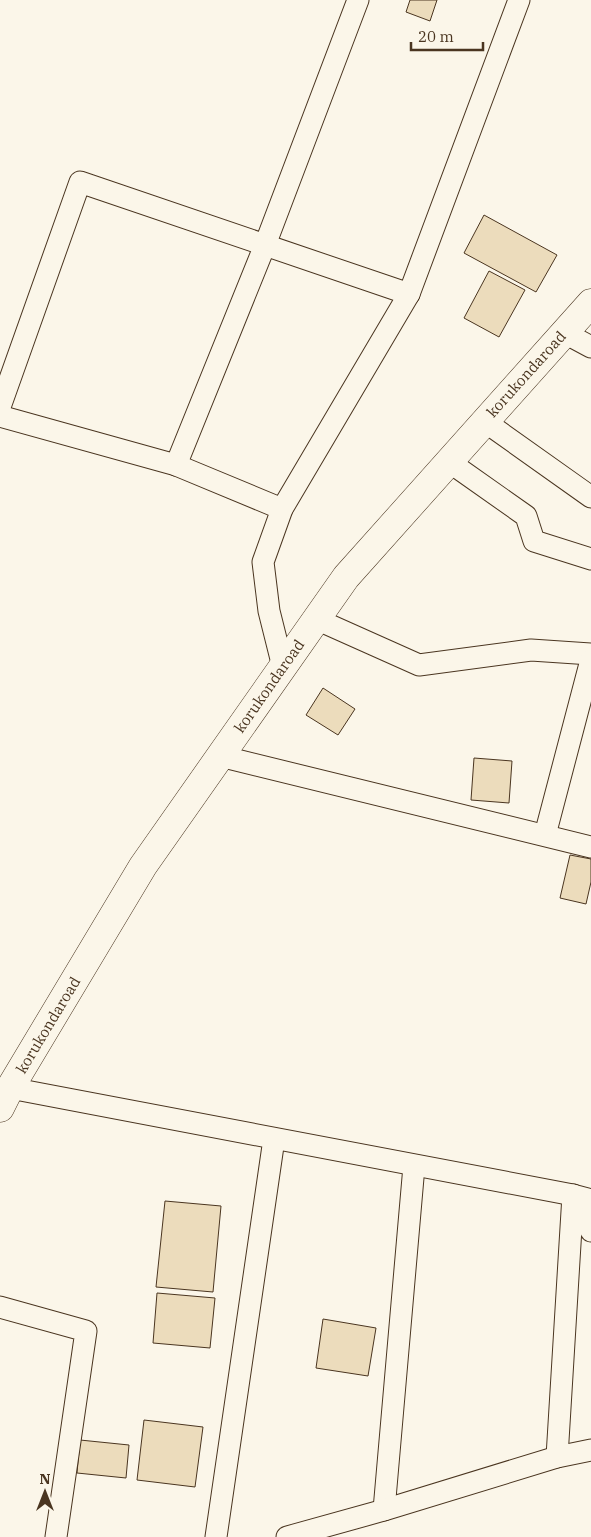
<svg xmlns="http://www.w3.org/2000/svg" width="591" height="1537" font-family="'IBM Plex Serif',serif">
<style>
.building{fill:#ecdcbc;stroke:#4a3520}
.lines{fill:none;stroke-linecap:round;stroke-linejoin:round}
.minor-casing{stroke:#4a3520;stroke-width:23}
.primary-casing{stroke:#4a3520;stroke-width:29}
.minor{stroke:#fbf6e9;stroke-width:21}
.primary{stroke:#fbf6e9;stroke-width:28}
.labels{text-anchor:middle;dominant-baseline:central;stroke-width:4;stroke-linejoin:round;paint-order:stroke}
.street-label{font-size:15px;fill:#4a3520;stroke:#fbf6e9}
</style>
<rect width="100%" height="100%" fill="#fbf6e9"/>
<g class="building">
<path d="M410 0H437L430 21 406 12Z"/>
<path d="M484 215 557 255 536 292 464 253Z"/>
<path d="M489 271 525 290 499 337 464 318Z"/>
<path d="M323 688 355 709 338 735 306 715Z"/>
<path d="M474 758 512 761 509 803 471 800Z"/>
<path d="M570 855 591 859V882L586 904 560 898Z"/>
<path d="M165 1201 221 1206 213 1292 156 1287Z"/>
<path d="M157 1293 215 1298 210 1348 153 1343Z"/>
<path d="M323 1319 376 1328 368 1376 316 1368Z"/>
<path d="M144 1420 203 1427 195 1487 137 1480Z"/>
<path d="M80 1440 129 1445 126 1478 77 1473Z"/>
</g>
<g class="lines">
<defs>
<g id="minor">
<path d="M563 332 591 347"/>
<path d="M0 407 80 182 409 294"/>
<path d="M0 416 176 465 282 509"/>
<path d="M484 421 591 497"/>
<path d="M448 461 526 516 534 541 591 559"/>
<path d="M176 465 265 245 358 0"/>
<path d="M316 619 419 665 531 650 591 654"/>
<path d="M283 667 269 611 263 562 282 509 409 294 519 0"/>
<path d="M220 756 591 847"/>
<path d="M545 835 591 660"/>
<path d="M10 1088 573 1195 591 1200"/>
<path d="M574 1196 591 1231"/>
<path d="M0 1307 86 1331 56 1537"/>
<path d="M557 1457 573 1195"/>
<path d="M384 1510 414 1166"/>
<path d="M216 1537 274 1139"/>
<path d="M287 1537 384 1510 557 1457 591 1450"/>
</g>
<path id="primary" d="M0 1108 10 1088 143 866 346 577 591 303"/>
</defs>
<use href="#minor" class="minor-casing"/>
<use href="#primary" class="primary-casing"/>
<use href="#minor" class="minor"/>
<use href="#primary" class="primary"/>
</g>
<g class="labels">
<g class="street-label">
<text transform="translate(526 374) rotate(-48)">korukondaroad</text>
<text transform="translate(269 686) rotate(-55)">korukondaroad</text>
<text transform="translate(48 1025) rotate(-59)">korukondaroad</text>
</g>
</g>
<g transform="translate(45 1492)" stroke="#fbf6e9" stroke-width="4" paint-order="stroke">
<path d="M0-4L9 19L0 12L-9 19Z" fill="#4a3520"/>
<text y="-8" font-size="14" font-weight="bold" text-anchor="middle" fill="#4a3520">N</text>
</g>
<path d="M411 42v8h72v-8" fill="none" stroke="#4a3520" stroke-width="2.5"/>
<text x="418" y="42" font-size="15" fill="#4a3520" stroke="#fbf6e9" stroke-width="4" paint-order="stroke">20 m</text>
</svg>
